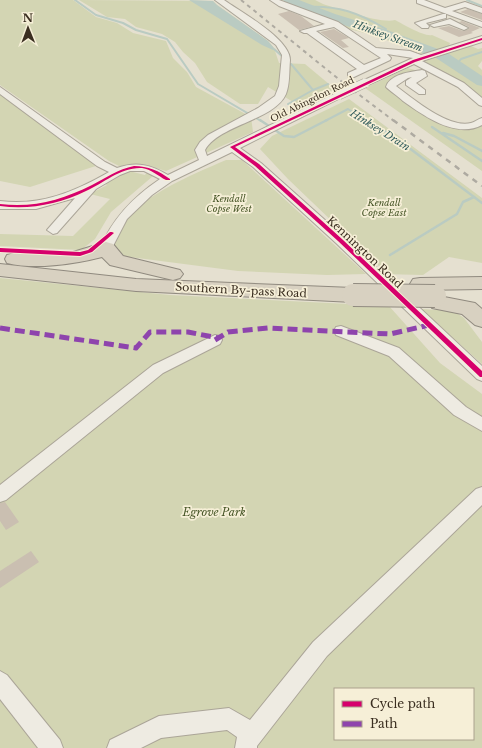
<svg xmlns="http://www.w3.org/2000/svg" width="482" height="748" font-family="'Libre Baskerville',serif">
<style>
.green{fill:#d3d5b3;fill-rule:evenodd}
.water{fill:#bacbc2}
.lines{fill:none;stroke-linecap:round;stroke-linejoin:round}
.stream-far1{stroke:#bacbc2;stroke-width:2}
.stream{stroke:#bacbc2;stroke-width:2.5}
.river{fill:#bacbc2;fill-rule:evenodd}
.building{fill:#cabfb1}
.minor-casing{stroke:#aba598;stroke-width:2}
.highway-casing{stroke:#908a7f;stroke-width:2}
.minor{fill:#eeebe2;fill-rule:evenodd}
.highway{fill:#d8d1c1;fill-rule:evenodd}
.rail-far1{stroke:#aeaaa1;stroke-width:2;stroke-dasharray:4 4;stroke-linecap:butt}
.rail{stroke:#aeaaa1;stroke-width:2.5;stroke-dasharray:5.5 5.5;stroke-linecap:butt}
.minor-bridge-casing{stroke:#aba598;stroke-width:10;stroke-linecap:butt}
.highway-bridge-casing{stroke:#908a7f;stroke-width:24;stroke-linecap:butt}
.minor-bridge{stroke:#eeebe2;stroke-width:9}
.highway-bridge{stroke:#d8d1c1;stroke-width:22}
.quiet{stroke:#8e44ad;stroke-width:5;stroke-dasharray:10 5;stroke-linecap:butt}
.cycleway-casing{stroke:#f6efd7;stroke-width:2}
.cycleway{fill:#d6006c;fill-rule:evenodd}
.labels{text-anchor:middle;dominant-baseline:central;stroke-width:3.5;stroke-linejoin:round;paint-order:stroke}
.far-street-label{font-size:9px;fill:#3a2e20;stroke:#f6efd7}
.far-park-label{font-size:9px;font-style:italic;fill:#475627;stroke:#f6efd7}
.far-water-label{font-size:10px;font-style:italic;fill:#2f5a5a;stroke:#f6efd7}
.street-label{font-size:11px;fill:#3a2e20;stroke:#f6efd7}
.park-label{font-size:11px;font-style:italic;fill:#475627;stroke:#f6efd7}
</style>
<rect width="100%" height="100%" fill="#e5e0d0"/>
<g class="green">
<path d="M0 0H73L96 17 117 23 133 33 166 41 173 58 187 72 196 87 251 117 253 132 166 171 142 164 119 166 109 161 0 85Z"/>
<path d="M79 0 213 1 217 5 268 41 274 48 279 63 305 64 335 89 300 106 268 87 258 104H240L207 82 195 63 183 52 175 42 162 34 136 27 125 19 107 17Z"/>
<path d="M283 0H315L323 4C339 9 381 24 395 20 403 24 424 37 432 35L450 43 449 46 420 54 377 36 349 29 336 21 318 16Z"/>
<path d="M471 46 478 49 482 48V61L478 66 482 70V100L426 66 425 62 426 60Z"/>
<path d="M408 68 418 71 389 83 445 124H482V171L365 88Z"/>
<path d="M0 93 99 165 30 187 0 181Z"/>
<path d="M349 99 482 198V263L449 257 423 275 381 274 383 270 288 179 260 149 272 136Z"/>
<path d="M226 160H242L366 274 327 275 238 271 122 256 113 247C120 202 190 176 226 160Z"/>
<path d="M136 170 133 172 145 175 147 172 153 176 111 212 95 239 81 250 0 246V234L73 236 110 199 90 194 107 185 102 182 122 172Z"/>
<path d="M0 278 170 295 389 306 440 363 482 394V748H0ZM335 689H473V739H335Z"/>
<path d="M421 309 454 311 464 318 482 342V364Z"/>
</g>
<path class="water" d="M189 0 213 1 217 5 268 41 274 48 273 50 262 45Z"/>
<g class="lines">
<g class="stream-far1">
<path d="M75 0 96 15 123 23 136 30 167 39 198 84 261 121"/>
<path d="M467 0 482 6"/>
<path d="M306 7C338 5 359 13 386 29L383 33"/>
<path d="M274 49 284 58"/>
<path d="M291 64 313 90 288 104 294 108"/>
<path d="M457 64 461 59 482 52"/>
<path d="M313 90 328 84"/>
<path d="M325 121 348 109 367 121"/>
</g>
<g class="stream">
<path d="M260 120 284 136 294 137 327 120"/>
<path d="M366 120 396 138 482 203"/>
<path d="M432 127 482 161"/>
<path d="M443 133 454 136 482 151"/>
<path d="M390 255 457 214 463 202 474 197"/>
</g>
<path class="river" d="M283 0H299L335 14 387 30 446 52 482 76V86L477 85 436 58 379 36 327 20 285 2Z"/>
</g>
<g class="building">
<path d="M468 9 482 14V20L460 12Z"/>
<path d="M289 11 301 16 314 26 299 30 278 14Z"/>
<path d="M462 21 480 28 471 32 473 33 459 37 438 28 449 26 463 31 469 29V27L459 22Z"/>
<path d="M334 29 349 38 341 40 349 47 343 48 320 32Z"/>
<path d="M5 502 19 522 6 530 0 521V503Z"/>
<path d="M31 551 39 562 0 588V571Z"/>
</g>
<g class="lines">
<defs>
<g id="minor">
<path d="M215 0H224C241 12 290 39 290 60 289 71 290 84 286 94 275 120 219 125 205 150L207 156 336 93H342V97L240 148 261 163 344 237 482 366V381L477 379 336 243 253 167 232 152 172 181 152 195 127 219 112 248 106 252 100 248C113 218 133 197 160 179L144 171H130L120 175 96 189 57 233 53 234 47 230 75 198 36 209H0V201C41 206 74 192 109 172L97 166 0 94V87L105 162 117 168C137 161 151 165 168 175L199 160 195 150 200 142 208 135 258 108 275 96 279 86 282 55 276 45Z"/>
<path d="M270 0H279L338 22 376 48 410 51 421 55 482 36V42L422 61 464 83 482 98V106L479 105 458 87 414 64 368 85H362V81L413 58 387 54 391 58 390 60 354 77H348V73L357 69 307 33H304L300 31 325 24 279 6ZM334 27 381 58 364 65 316 31Z"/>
<path d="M417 0H424L445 8 465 2 482 8V13L465 7 452 11 482 22V27L417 3Z"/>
<path d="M443 14H446V18L426 23 429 26 428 28H422L415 23Z"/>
<path d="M450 19 468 28 464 30 449 24 434 27 430 25Z"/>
<path d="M422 70 425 71 427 76 416 83 425 90V94H419L406 85V81L412 77 408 78 396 86C412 98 449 129 471 123 475 122 478 119 482 118V125C456 139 424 116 403 101 398 96 391 92 386 87 390 74 410 72 422 70Z"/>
<path d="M341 326 399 348 466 407 482 417V431L454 415 389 356 336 335 334 331 336 327Z"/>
<path d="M215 335 220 336 222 340 220 344 163 373 6 500 0 502V485L153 365Z"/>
<path d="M482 487V505L327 656 257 746V748H235L237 737 227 730 161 738 141 748H107L110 740 159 716 229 708 250 720 313 642 476 489Z"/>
<path d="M0 671 7 675 60 740 63 748H38L0 699Z"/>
</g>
<g id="highway">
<path d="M106 242 113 244 123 256 180 270 183 274 180 278 173 280 110 265 102 257C75 264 35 270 7 263L5 259 7 255 14 253 73 252Z"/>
<path d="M0 264 136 279 353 288 360 290 363 295 360 300 353 302 136 291 0 276Z"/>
<path d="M482 277V289L420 290 413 289 410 284 413 279 420 278Z"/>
<path d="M439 296 475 303 482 309V327L475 325 462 314 432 308 429 303 432 298Z"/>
</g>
</defs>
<use href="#minor" class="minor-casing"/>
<use href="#highway" class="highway-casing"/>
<use href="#minor" class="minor"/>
<use href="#highway" class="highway"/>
<path class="rail-far1" d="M241 0 341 81 394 121"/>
<path class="rail" d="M393 120 482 186"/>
<defs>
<path id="minor-bridge" d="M339 95 365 83"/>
<path id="highway-bridge" d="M353 295 435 296"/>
</defs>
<use href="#minor-bridge" class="minor-bridge-casing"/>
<use href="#highway-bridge" class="highway-bridge-casing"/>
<use href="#minor-bridge" class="minor-bridge"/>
<use href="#highway-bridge" class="highway-bridge"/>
<g class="quiet">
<path d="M0 328 136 348 150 332H188L218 338"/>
<path d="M215 340 228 332 268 328 390 334 429 325"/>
</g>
<defs>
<g id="cycleway">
<path d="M482 38V40L415 62 235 147 259 164 342 239 482 371V377H480L338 241 255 166 230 147 413 60Z"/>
<path d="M134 166C148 166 159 171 170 179V180H166C158 176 151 169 142 168 121 167 104 183 86 191 59 204 30 210 0 206V204C34 208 62 200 92 185 106 178 118 169 134 166Z"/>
<path d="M110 232H112L114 233 92 252 80 256 0 252V248L80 252 88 250Z"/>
</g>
</defs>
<use href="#cycleway" class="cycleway-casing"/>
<use href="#cycleway" class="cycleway"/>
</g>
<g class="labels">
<g class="far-street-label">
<text transform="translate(312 99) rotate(-26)">Old Abingdon Road</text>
</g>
<g class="far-park-label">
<text x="229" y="198">Kendall<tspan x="229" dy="10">Copse West</tspan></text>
<text x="384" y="202">Kendall<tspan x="384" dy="10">Copse East</tspan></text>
</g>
<g class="far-water-label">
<text transform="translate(388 36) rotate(20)">Hinksey Stream</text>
<text transform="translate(380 130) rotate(32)">Hinksey Drain</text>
</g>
<g class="street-label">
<text transform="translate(365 252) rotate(43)">Kennington Road</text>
<text transform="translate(241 290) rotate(3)">Southern By-pass Road</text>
</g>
<g class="park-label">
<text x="214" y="512">Egrove Park</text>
</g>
</g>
<rect x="334" y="688" width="140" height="52" fill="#f6efd7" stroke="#aba28e"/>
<rect x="342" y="701" width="20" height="6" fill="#d6006c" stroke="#aba28e"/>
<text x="370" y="708" font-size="12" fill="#3a2e20">Cycle path</text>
<rect x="342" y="721" width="20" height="6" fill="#8e44ad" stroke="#aba28e"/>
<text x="370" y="728" font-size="12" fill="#3a2e20">Path</text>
<g transform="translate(28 28) rotate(359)" stroke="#f6efd7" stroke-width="3" paint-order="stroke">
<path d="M0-3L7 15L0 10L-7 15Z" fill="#3a2e20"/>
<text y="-6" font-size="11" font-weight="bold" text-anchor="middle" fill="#3a2e20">N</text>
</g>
</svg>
